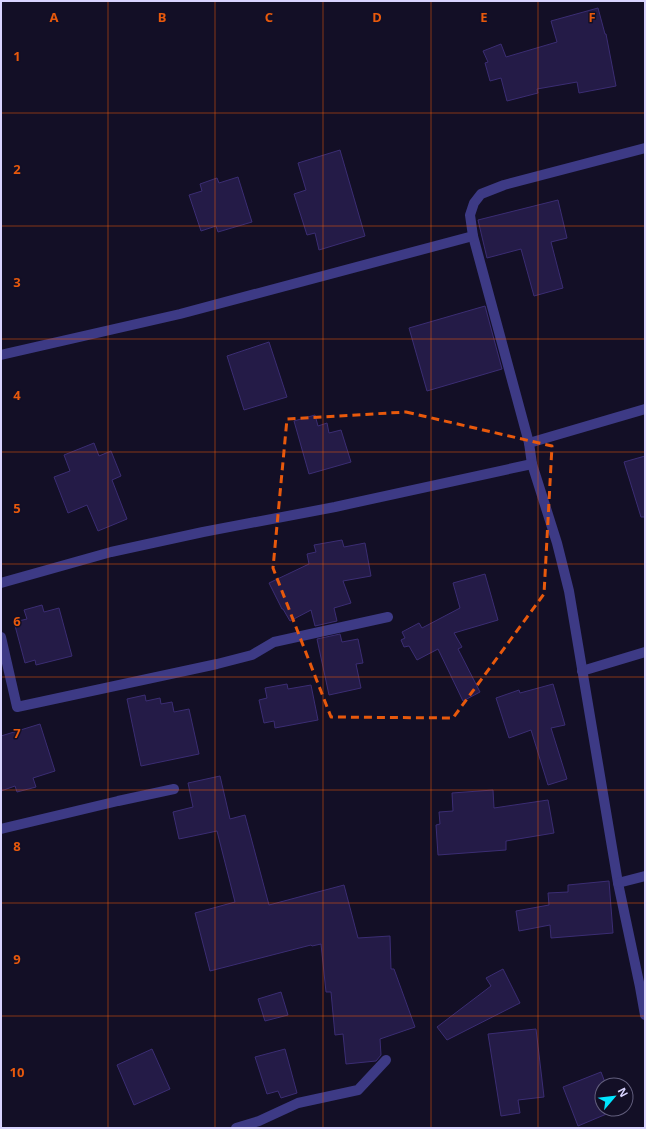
<svg xmlns="http://www.w3.org/2000/svg" width="646" height="1129" font-family="'Noto Sans',sans-serif">
<style>
.building{fill:#241b47;stroke:#3b2d73}
.lines{fill:none;stroke-linecap:round;stroke-linejoin:round}
.street{stroke:#3d3a85;stroke-width:10}
.marked{fill:none;stroke:#e8590c;stroke-width:3;stroke-dasharray:8 5;stroke-linejoin:round}
.grid{fill:none;stroke:#e8590c;stroke-width:1;stroke-opacity:0.55}
.grid-label{font-size:13px;text-anchor:middle;font-weight:bold;fill:#e8590c;stroke:#130f26;stroke-width:3;stroke-linejoin:round;paint-order:stroke}
</style>
<rect width="100%" height="100%" fill="#130f26"/>
<g class="building">
<path d="M598 8 605 34H606L616 86 579 93 577 82 537 89 538 93 507 101 501 78 490 81 485 63 488 62 483 51 501 44 506 57 557 42 551 21Z"/>
<path d="M340 150 365 236 319 250 315 233 307 235 294 194 306 190 298 163Z"/>
<path d="M238 177 252 222 218 232 216 226 201 231 189 195 202 191 200 184 217 178 219 183Z"/>
<path d="M558 200 567 238 551 242 563 288 534 296 521 249 487 258 478 220Z"/>
<path d="M485 306 502 369 427 391 409 328Z"/>
<path d="M269 342 287 397 244 410 227 356Z"/>
<path d="M315 415 318 426 327 423 329 433 341 430 351 462 309 474 294 421Z"/>
<path d="M94 443 99 456 111 451 121 476 112 480 127 519 98 531 87 505 68 513 54 477 70 471 64 455Z"/>
<path d="M645 456V517H641L624 462Z"/>
<path d="M342 540 344 547 365 543 371 576 343 581 351 603 334 608 337 621 315 626 311 610 290 621 283 609H282L269 583 309 564 307 554 316 552 314 545Z"/>
<path d="M485 574 498 620 454 633 462 647 458 649 480 692 463 701 438 649 417 660 409 646 404 647 401 640 405 638 402 632 419 623 422 628 460 608 453 583Z"/>
<path d="M42 605 44 612 59 608 72 656 36 665 35 660 25 663 14 622 27 619 24 610Z"/>
<path d="M340 634 342 642 358 639 363 663 356 664 361 688 329 695 317 639Z"/>
<path d="M287 684 288 689 311 685 318 720 275 728 274 721 264 723 259 700 267 698 265 688Z"/>
<path d="M553 684 565 725 551 728 567 779 548 785 531 730 509 738 496 698 519 690 520 693Z"/>
<path d="M145 695 146 701 160 698 161 704 172 702 174 712 189 709 199 754 141 766 127 699Z"/>
<path d="M40 724 55 771 33 778 36 787 17 792 15 786 1 791V736Z"/>
<path d="M220 776 230 819 245 815 269 905 344 885 358 938 390 936 391 969H394L415 1027 380 1039 381 1055 376 1061 346 1064 343 1034 335 1035 331 992H326L321 944 312 946 311 945 210 971 195 913 235 902 217 831 179 839 173 812 193 807 188 783Z"/>
<path d="M493 790 494 808 548 800 554 833 506 841V850L438 855 436 825 440 824 439 812 453 811 452 793Z"/>
<path d="M609 881 613 933 551 938 550 925 519 931 516 911 549 905 548 893 568 892V885Z"/>
<path d="M503 969 520 1003 447 1040 437 1027 491 986 486 978Z"/>
<path d="M281 992 288 1015 265 1021 258 999Z"/>
<path d="M536 1029 544 1097 518 1100 520 1113 501 1116 488 1034Z"/>
<path d="M152 1049 170 1089 134 1105 117 1065Z"/>
<path d="M285 1049 297 1093 281 1098 278 1091 267 1094 255 1057Z"/>
<path d="M601 1072 606 1085H602V1109L616 1110 578 1126 563 1087Z"/>
</g>
<g class="lines">
<g class="street">
<path d="M473 236 529 443 532 464 557 543 569 591 618 883 640 987 645 1015"/>
<path d="M1 355 180 314 473 236 470 215 474 203 481 194 504 185 645 148"/>
<path d="M529 443 645 409"/>
<path d="M1 583 111 552 203 532 335 507 532 464"/>
<path d="M1 637 17 707 217 664 252 655 274 642 388 617"/>
<path d="M582 671 645 652"/>
<path d="M1 829 118 801 174 789"/>
<path d="M618 883 645 876"/>
<path d="M236 1128 259 1121 298 1103 358 1090 386 1060"/>
</g>
</g>
<path class="marked" d="M406 412 552 446 544 594 453 718 331 717 273 568 287 419Z"/>
<path class="grid" d="M108 1V1128M215 1V1128M323 1V1128M431 1V1128M538 1V1128M1 113H645M1 226H645M1 339H645M1 452H645M1 564H645M1 677H645M1 790H645M1 903H645M1 1016H645"/>
<g class="grid-label">
<text x="54" y="22">A</text>
<text x="162" y="22">B</text>
<text x="269" y="22">C</text>
<text x="377" y="22">D</text>
<text x="484" y="22">E</text>
<text x="592" y="22">F</text>
<text x="17" y="61">1</text>
<text x="17" y="174">2</text>
<text x="17" y="287">3</text>
<text x="17" y="400">4</text>
<text x="17" y="513">5</text>
<text x="17" y="626">6</text>
<text x="17" y="738">7</text>
<text x="17" y="851">8</text>
<text x="17" y="964">9</text>
<text x="17" y="1077">10</text>
</g>
<rect width="646" height="1129" fill="none" stroke="#d9d4ff" stroke-width="4"/>
<g transform="translate(614 1097) rotate(62)"><circle r="19" fill="#130f26" stroke="#625e7d"/>
<path d="M0-3L7 15L0 10L-7 15Z" fill="#00e5ff"/>
<text y="-6" font-size="11" font-weight="bold" text-anchor="middle" fill="#d9d4ff">N</text>
</g>
</svg>
